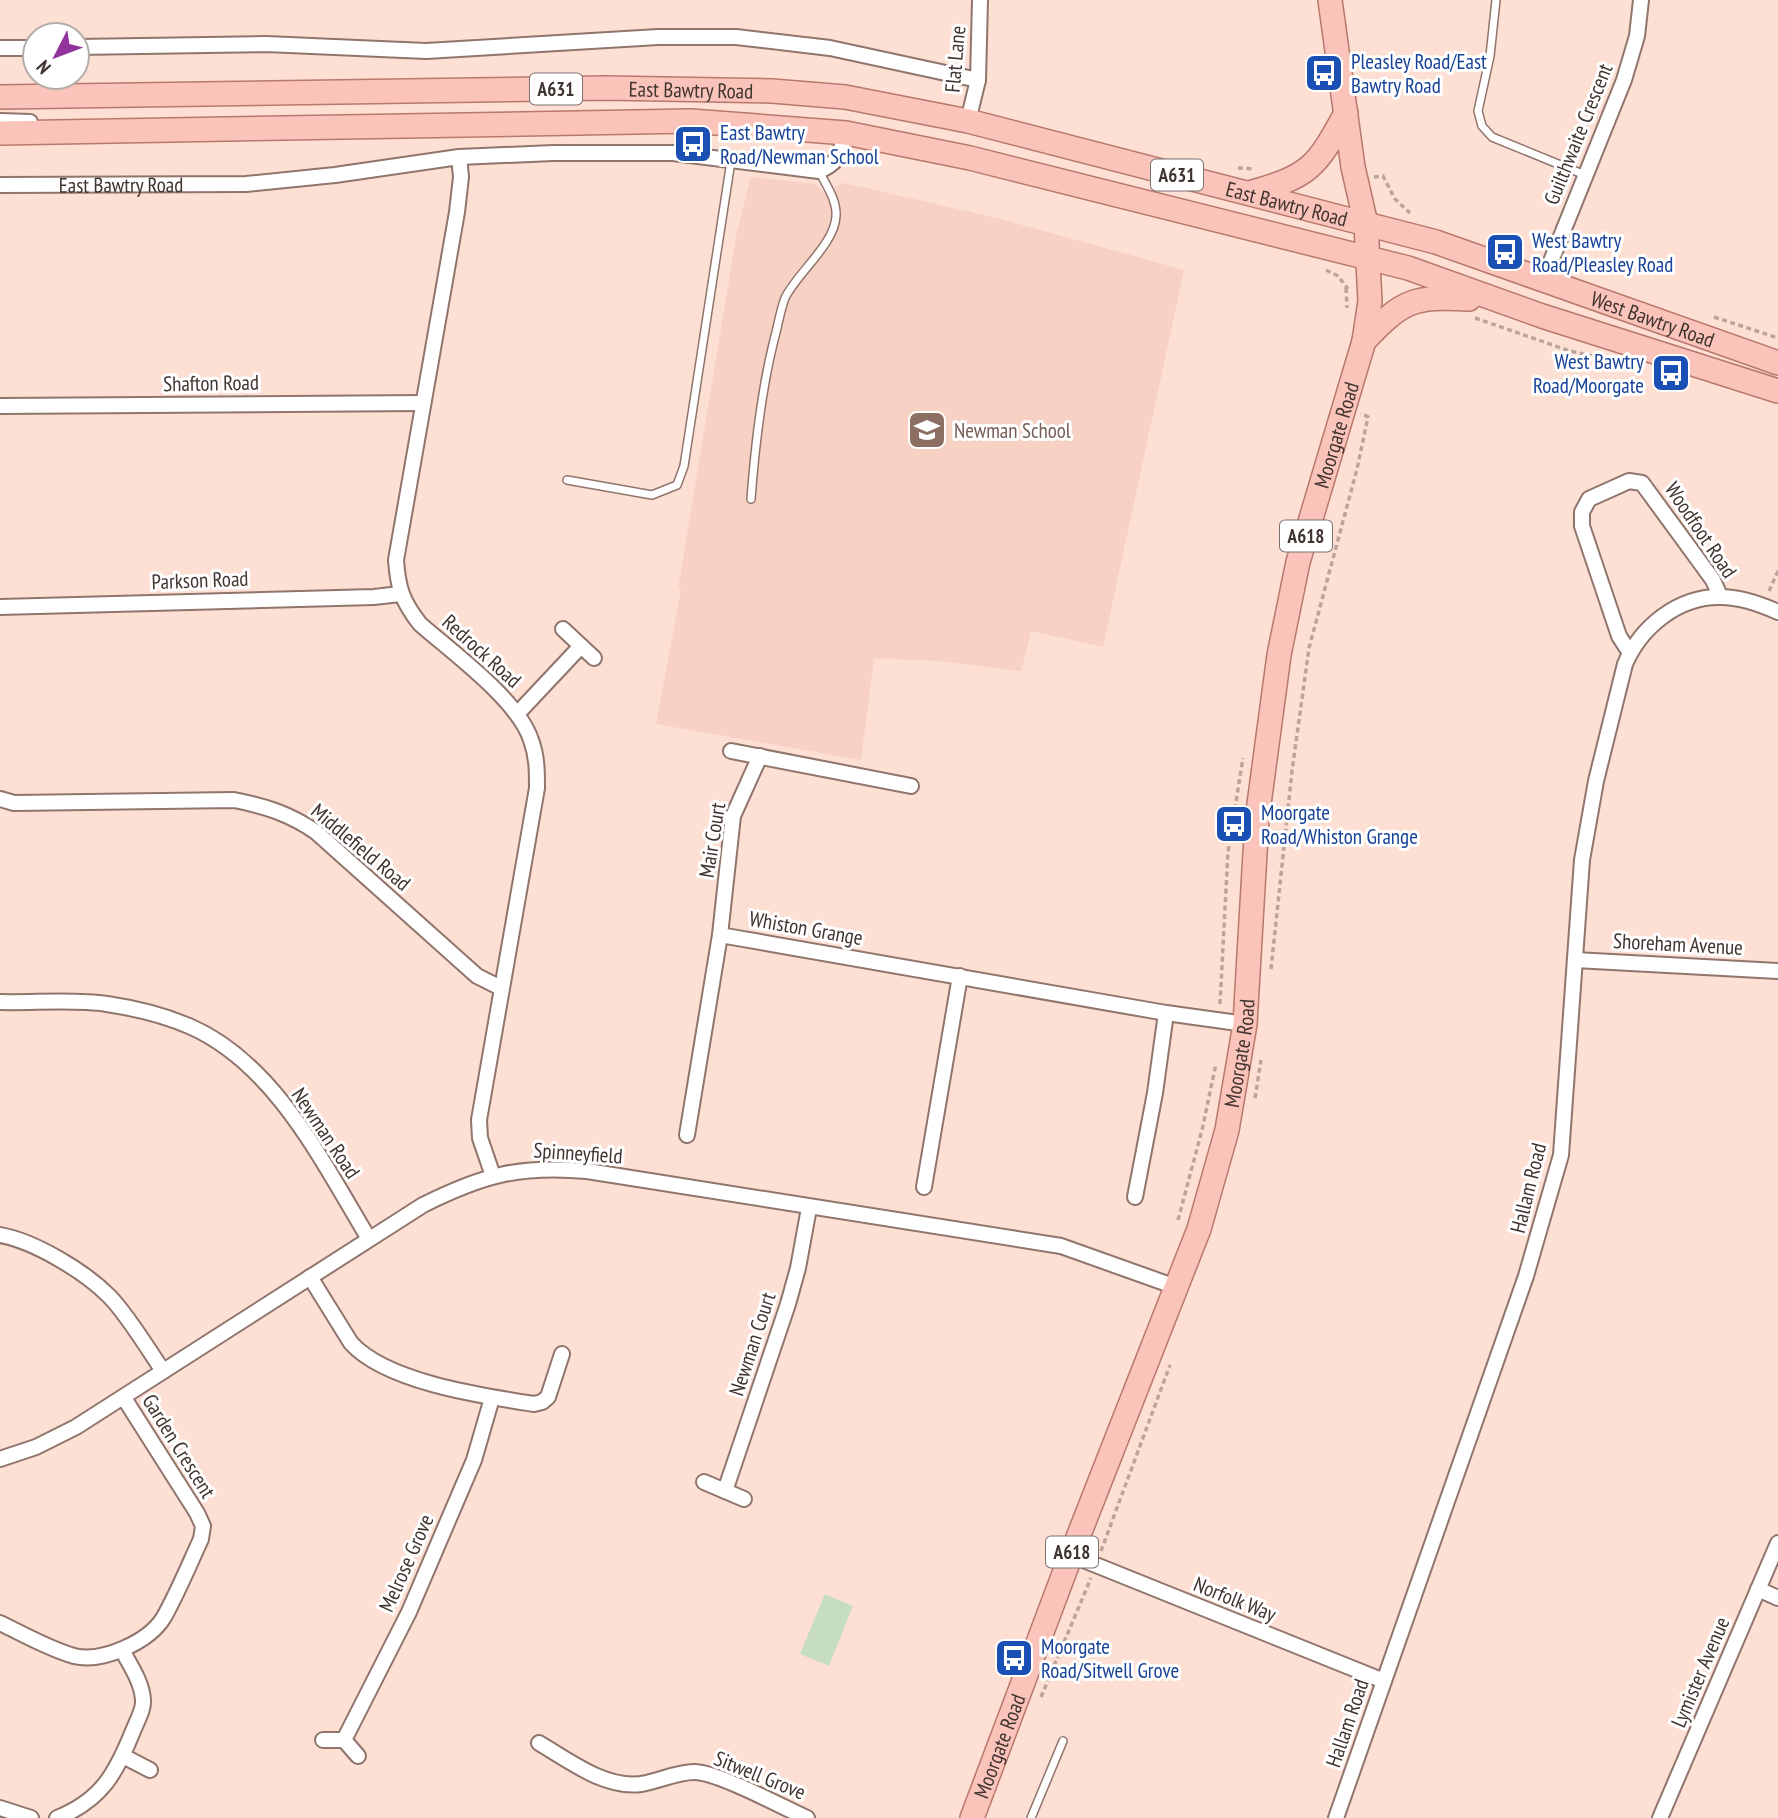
<svg xmlns="http://www.w3.org/2000/svg" width="1778" height="1818" font-family="'PT Sans Narrow',sans-serif">
<style>
.built{fill:#f7d1c3}
.pitch{fill:#c6ddc1}
.lines{fill:none;stroke-linecap:round;stroke-linejoin:round}
.lane-casing{stroke:#90756c;stroke-width:10}
.street-casing{stroke:#90756c;stroke-width:18}
.primary-casing{stroke:#b8786c;stroke-width:26}
.path{stroke:#bba49b;stroke-width:3.5;stroke-dasharray:5 3.5;stroke-linecap:butt}
.lane{stroke:#fff;stroke-width:7}
.street{stroke:#fff;stroke-width:14}
.primary{stroke:#fbc4ba;stroke-width:23}
.labels{text-anchor:middle;dominant-baseline:central;stroke-width:6;stroke-linejoin:round;paint-order:stroke}
.shield{fill:#fff;stroke:#79716e;stroke-width:2}
.shield-label{font-size:19px;font-weight:bold;fill:#403430}
.street-label{font-size:21px;fill:#403430;stroke:#fff}
.transit-label{font-size:21px;fill:#164399;stroke:#fff;text-anchor:start}
.education-label{font-size:21px;fill:#785e54;stroke:#fff;text-anchor:start}
</style>
<rect width="100%" height="100%" fill="#fddfd4"/>
<path class="built" d="M751 177 815 184 823 192 844 183 1001 219 1184 270 1103 647 1031 631 1021 671 939 661 874 658 861 760 656 724 681 590 678 589 737 232Z"/>
<path class="pitch" d="M825 1594 853 1606 829 1666 800 1654Z"/>
<g class="lines">
<defs>
<g id="lane">
<path d="M1496 0 1490 56 1478 111 1482 126 1492 137 1585 175"/>
<path d="M567 480 652 495 677 485 684 466 731 161"/>
<path d="M751 499C755 446 761 392 774 340 778 326 780 311 785 298 797 273 835 244 836 216 837 200 826 185 819 171"/>
<path d="M1031 1818 1063 1741"/>
</g>
<g id="street">
<path d="M77 47 266 44 426 51 658 37H736L830 48 978 80"/>
<path d="M0 48H35"/>
<path d="M0 121 30 122"/>
<path d="M968 121 978 80 980 0"/>
<path d="M459 157 461 177 457 212 396 560C398 588 402 601 420 624 453 653 518 700 531 740 537 756 537 771 537 788L479 1120 480 1138 493 1176"/>
<path id="s1" d="M0 185 246 184 335 175 459 157 553 153H673L819 171C840 162 839 154 846 133"/>
<path d="M1543 281 1624 80 1637 36 1641 0"/>
<path d="M0 406 423 403"/>
<path d="M0 607 374 597 400 594"/>
<path d="M563 629 594 658"/>
<path d="M1630 653 1619 636 1582 526V512L1589 499 1629 481 1642 483 1713 580 1720 596"/>
<path d="M518 713 581 646"/>
<path d="M731 751 911 786"/>
<path d="M0 799 14 803 234 800C265 806 290 814 316 832L477 976 501 988"/>
<path d="M720 935 1166 1013 1245 1024"/>
<path d="M1575 960 1778 971"/>
<path d="M0 1002C32 1003 76 999 107 1004 134 1008 163 1015 189 1026 275 1063 323 1163 369 1239"/>
<path d="M687 1135 720 935 733 816 760 756"/>
<path d="M924 1187 960 976"/>
<path d="M1135 1197 1155 1093 1166 1013"/>
<path d="M0 1235C34 1241 84 1271 109 1296 127 1314 148 1349 163 1371"/>
<path d="M310 1277 351 1343C386 1382 482 1396 534 1404L542 1402 548 1397 562 1354"/>
<path d="M0 1459 36 1447 76 1427 423 1205C483 1175 520 1165 587 1171L1061 1246 1176 1287"/>
<path d="M704 1482 744 1499"/>
<path d="M725 1491 788 1304 798 1268 809 1208"/>
<path d="M1071 1555 1384 1681"/>
<path d="M1758 1589 1778 1598"/>
<path d="M0 1623C23 1634 49 1649 74 1656 102 1663 149 1642 164 1617 178 1592 189 1565 201 1539L203 1526 197 1513 124 1398"/>
<path d="M323 1740H344L358 1756"/>
<path d="M344 1740 409 1612 474 1460 492 1398"/>
<path d="M539 1743C568 1760 605 1789 641 1784 659 1781 677 1772 694 1772 718 1772 782 1807 807 1818"/>
<path d="M123 1756 150 1770"/>
<path d="M0 1808 31 1818"/>
<path d="M57 1818C102 1800 116 1773 133 1731 137 1721 144 1709 143 1700 142 1682 130 1665 122 1650"/>
<path d="M1336 1818 1526 1276 1561 1155 1582 860 1596 781 1625 664C1641 627 1678 596 1721 597 1740 597 1760 604 1778 612"/>
<path d="M1660 1818 1778 1543"/>
</g>
<g id="primary">
<path id="s2" d="M0 97 606 88 772 91 845 97 968 121 1436 242 1778 363"/>
<path d="M0 133 691 121 846 133 970 158 1408 268 1542 316 1778 391"/>
<path d="M1249 193C1310 176 1316 168 1346 113"/>
<path d="M1364 341C1403 300 1413 296 1469 299"/>
<path id="s3" d="M972 1818 1071 1555 1199 1229 1227 1130 1245 1024 1257 819 1279 655 1298 562 1364 341 1370 301 1366 224 1353 167 1330 0"/>
</g>
</defs>
<use href="#lane" class="lane-casing"/>
<use href="#street" class="street-casing"/>
<use href="#primary" class="primary-casing"/>
<g class="path">
<path d="M1238 168 1254 169"/>
<path d="M1374 177 1383 176 1395 199 1410 213"/>
<path d="M1326 270 1338 276 1348 289"/>
<path d="M1346 288 1347 308"/>
<path d="M1714 317 1778 338"/>
<path d="M1475 318 1570 351 1601 358"/>
<path d="M1769 591 1778 571"/>
<path d="M1271 969 1292 771 1309 648 1357 469 1368 417 1361 413"/>
<path d="M1220 1004 1228 852 1243 758"/>
<path d="M1255 1098 1261 1060"/>
<path d="M1178 1220 1202 1130 1216 1064"/>
<path d="M1101 1551 1170 1365"/>
<path d="M1041 1697 1091 1578"/>
</g>
<use href="#lane" class="lane"/>
<use href="#street" class="street"/>
<use href="#primary" class="primary"/>
</g>
<defs>
<symbol id="bus-square" viewBox="-11 -11 22 22"><rect x="-9" y="-9" width="18" height="18" rx="4" fill="#1a4fb4" stroke="#fff"/><path d="M-5-6H5V4H4V6H2V4H-2V6H-4V4H-5ZM-3.5-4V0h7V-4ZM-3.5 1.2v1.5H-2V1.2ZM2 1.2v1.5H3.5V1.2Z" fill="#fff"/></symbol>
<symbol id="school-square" viewBox="-11 -11 22 22"><rect x="-9" y="-9" width="18" height="18" rx="4" fill="#8d6e63" stroke="#fff"/><path d="M0-5L7-2L0 1L-7-2ZM-4 1L0 2.5L4 1V4Q0 6-4 4Z" fill="#fff"/></symbol>
</defs>
<g fill-rule="evenodd">
<use href="#bus-square" x="1302" y="51" width="44" height="44"/>
<use href="#bus-square" x="671" y="122" width="44" height="44"/>
<use href="#bus-square" x="1483" y="230" width="44" height="44"/>
<use href="#bus-square" x="1649" y="351" width="44" height="44"/>
<use href="#school-square" x="905" y="408" width="44" height="44"/>
<use href="#bus-square" x="1212" y="802" width="44" height="44"/>
<use href="#bus-square" x="992" y="1636" width="44" height="44"/>
</g>
<g class="labels">
<g class="shield">
<rect x="530" y="73.5" width="52" height="31" rx="5"/>
<rect x="1151" y="159.5" width="52" height="31" rx="5"/>
<rect x="1280" y="520.5" width="52" height="31" rx="5"/>
<rect x="1046" y="1536.5" width="52" height="31" rx="5"/>
</g>
<g class="shield-label">
<text x="556" y="89">A631</text>
<text x="1177" y="175">A631</text>
<text x="1306" y="536">A618</text>
<text x="1072" y="1552">A618</text>
</g>
<g class="street-label">
<text transform="translate(955 59) rotate(-85)">Flat Lane</text>
<text stroke="none"><textPath href="#s2" startOffset="691">East Bawtry Road</textPath></text>
<text transform="translate(1578 134) rotate(-68)">Guilthwaite Crescent</text>
<text stroke="none"><textPath href="#s1" startOffset="121">East Bawtry Road</textPath></text>
<text stroke="none"><textPath href="#s2" startOffset="1300">East Bawtry Road</textPath></text>
<text stroke="none"><textPath href="#s2" startOffset="1684">West Bawtry Road</textPath></text>
<text transform="translate(211 383) rotate(-1)">Shafton Road</text>
<text stroke="none"><textPath href="#s3" startOffset="1440">Moorgate Road</textPath></text>
<text transform="translate(1701 530) rotate(56)">Woodfoot Road</text>
<text transform="translate(200 580) rotate(-2)">Parkson Road</text>
<text transform="translate(482 651) rotate(42)">Redrock Road</text>
<text transform="translate(712 840) rotate(-81)">Mair Court</text>
<text transform="translate(361 847) rotate(40)">Middlefield Road</text>
<text transform="translate(806 928) rotate(10)">Whiston Grange</text>
<text transform="translate(1678 944) rotate(3)">Shoreham Avenue</text>
<text stroke="none"><textPath href="#s3" startOffset="812">Moorgate Road</textPath></text>
<text transform="translate(326 1133) rotate(56)">Newman Road</text>
<text transform="translate(578 1153) rotate(4)">Spinneyfield</text>
<text transform="translate(1528 1188) rotate(-76)">Hallam Road</text>
<text transform="translate(752 1344) rotate(-72)">Newman Court</text>
<text transform="translate(179 1446) rotate(58)">Garden Crescent</text>
<text transform="translate(406 1563) rotate(-66)">Melrose Grove</text>
<text transform="translate(1235 1599) rotate(22)">Norfolk Way</text>
<text transform="translate(1700 1672) rotate(-67)">Lymister Avenue</text>
<text transform="translate(1347 1723) rotate(-71)">Hallam Road</text>
<text stroke="none"><textPath href="#s3" startOffset="77">Moorgate Road</textPath></text>
<text transform="translate(760 1775) rotate(22)">Sitwell Grove</text>
</g>
<g class="transit-label">
<text x="1351" y="61">Pleasley Road/East<tspan x="1351" dy="24">Bawtry Road</tspan></text>
<text x="720" y="132">East Bawtry<tspan x="720" dy="24">Road/Newman School</tspan></text>
<text x="1532" y="240">West Bawtry<tspan x="1532" dy="24">Road/Pleasley Road</tspan></text>
<text x="1644" y="361" text-anchor="end">West Bawtry<tspan x="1644" dy="24">Road/Moorgate</tspan></text>
<text x="1261" y="812">Moorgate<tspan x="1261" dy="24">Road/Whiston Grange</tspan></text>
<text x="1041" y="1646">Moorgate<tspan x="1041" dy="24">Road/Sitwell Grove</tspan></text>
</g>
<g class="education-label">
<text x="954" y="430">Newman School</text>
</g>
</g>
<g transform="translate(56 56) rotate(228)"><circle r="33" fill="#ffffff" stroke="#b3aeac" stroke-width="2"/>
<path d="M0-5L12 26L0 18L-12 26Z" fill="#92329b"/>
<text y="-10" font-size="19" font-weight="bold" text-anchor="middle" fill="#403430">N</text>
</g>
</svg>
